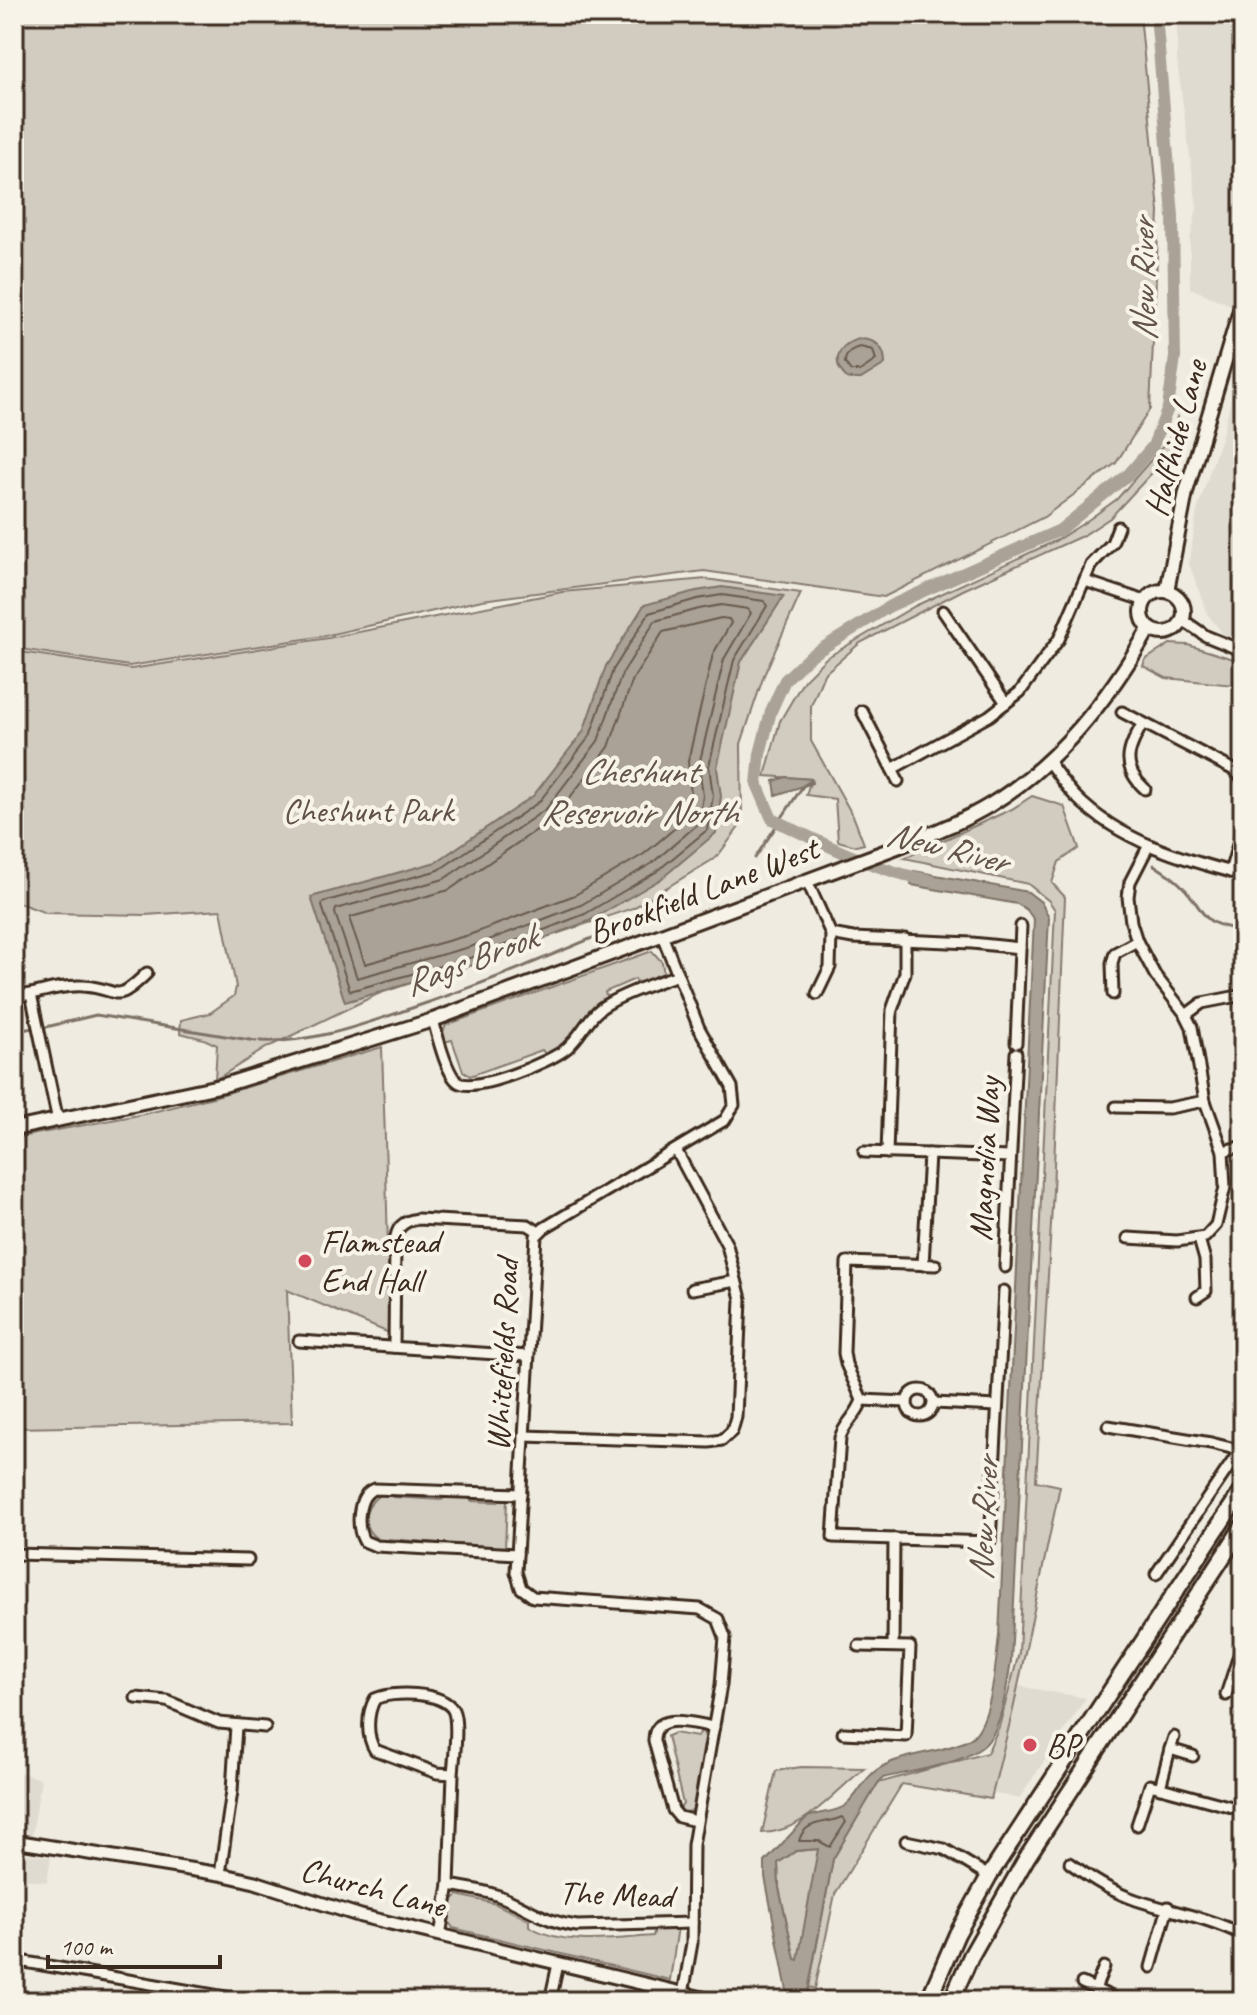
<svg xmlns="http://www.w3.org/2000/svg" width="1257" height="2015" font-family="Caveat,sans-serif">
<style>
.built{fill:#e0dbd0}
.green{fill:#d1cbc0;stroke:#867a6f;stroke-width:2}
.water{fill:#aaa296;stroke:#7e7266;stroke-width:2;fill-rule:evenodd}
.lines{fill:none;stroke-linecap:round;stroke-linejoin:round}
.shore{stroke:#675a4e;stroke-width:2}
.stream{stroke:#7e7266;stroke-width:3}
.canal{stroke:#aaa296;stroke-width:12}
.minor-casing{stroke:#3b2a1e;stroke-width:15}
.tertiary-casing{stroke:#3b2a1e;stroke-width:17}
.secondary-casing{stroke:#3b2a1e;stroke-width:18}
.trunk-casing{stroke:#3b2a1e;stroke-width:20}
.minor{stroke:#f7f3e8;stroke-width:9}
.tertiary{stroke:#f7f3e8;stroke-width:11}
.secondary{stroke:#f7f3e8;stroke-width:12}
.trunk{stroke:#f7f3e8;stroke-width:14}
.poi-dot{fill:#d1495b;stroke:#f7f3e8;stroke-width:3}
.labels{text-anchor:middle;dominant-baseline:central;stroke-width:8;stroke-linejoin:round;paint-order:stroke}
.street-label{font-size:34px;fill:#3b2a1e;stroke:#f7f3e8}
.park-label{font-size:34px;fill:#605246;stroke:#f7f3e8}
.poi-label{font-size:34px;fill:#3b2a1e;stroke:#f7f3e8;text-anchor:start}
.water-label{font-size:36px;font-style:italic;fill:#625448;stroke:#f7f3e8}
</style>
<rect width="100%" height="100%" fill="#efebe0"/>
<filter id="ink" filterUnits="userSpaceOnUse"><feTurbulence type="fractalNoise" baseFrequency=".0125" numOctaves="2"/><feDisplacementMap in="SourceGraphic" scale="16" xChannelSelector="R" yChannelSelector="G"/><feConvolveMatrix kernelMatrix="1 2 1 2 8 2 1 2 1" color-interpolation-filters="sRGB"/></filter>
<g filter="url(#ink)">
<g class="built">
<path d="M1177 14H1243V274L1233 306 1190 288V239L1197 208 1177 61Z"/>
<path d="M1243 348V645L1223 634 1208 615 1189 564 1197 511 1224 428Z"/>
<path d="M1018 1686 1086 1698 1019 1799 993 1793Z"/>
<path d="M14 1771 41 1779 32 1836 18 1825Z"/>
<path d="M14 1852 51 1857 47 1882 14 1878Z"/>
</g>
<g class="green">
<path d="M14 14H1140L1159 212 1150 409 1116 463 1044 517 884 597 704 571 482 600 324 636 129 666 14 648Z"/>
<path d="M1177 417 1180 424 1176 447 1110 518 1084 535 963 590 860 643 824 674 811 706V741L854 818 864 844 856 846 838 841 835 799 806 795 811 779 765 776 780 721 804 680 826 658 915 606 1055 541 1084 523 1117 499 1170 438Z"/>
<path d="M706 579 801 593 764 675 741 744 742 823 717 857 633 908 378 994 266 1048 215 1080 217 1045 204 1039 180 1033 181 1020 210 1013 234 996 236 987 221 910 145 915 46 913 14 901V651L131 669 328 638 562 592Z"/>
<path d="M1170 644 1188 645 1243 662V686L1166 678 1143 666 1145 660Z"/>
<path d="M1032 796 1064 806 1079 848 1059 862 1052 883 1065 897 1053 1190 1036 1481 1060 1486 1013 1710 991 1799 902 1784 835 1894 815 1989 809 1987 833 1859 878 1783 987 1753 999 1727 1019 1653 1055 910 1049 901 1028 884 904 858 1012 809Z"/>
<path d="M652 951 662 962 664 974 640 986 635 979 605 992 607 1000 568 1043 547 1056 542 1050 470 1076 463 1071 452 1040 444 1042 443 1032 446 1025Z"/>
<path d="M382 1047C385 1143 389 1237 389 1333L287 1290 292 1423 14 1428V1138L144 1114 213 1097Z"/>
<path d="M385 1492H392L393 1497 441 1500 449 1496H468L471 1501 498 1502 499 1498 507 1500 505 1548 389 1539 388 1543C358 1536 359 1504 385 1492Z"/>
<path d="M702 1730 706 1739 694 1807 691 1811 681 1813 679 1810 683 1804 667 1736 674 1733 697 1737Z"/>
<path d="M801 1767 865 1768C833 1792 805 1832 762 1833L776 1771Z"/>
<path d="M819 1849 799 1961 795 1960 779 1888 778 1863 796 1851Z"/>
<path d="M458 1895 496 1904 529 1920V1926C563 1947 614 1939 653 1936L655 1928 678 1927 670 1980 453 1928 449 1922 451 1901Z"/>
</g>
<g class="water">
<path d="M859 339C876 339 885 347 885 364L861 379H848C830 363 837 345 859 339Z"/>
<path d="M722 587 784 596 741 662 717 768 721 796 716 833 661 879 589 921 480 963 345 1002 311 897 436 862 533 796 583 732 606 666 644 605 696 591Z"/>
<path d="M786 777 811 779 812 783 776 795 774 781Z"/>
<path d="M914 871 1028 892 1041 902 1049 918 1011 1661C1007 1683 1003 1722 989 1740 973 1763 911 1771 883 1778L878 1783 833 1859 806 2001H789L765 1877V1862L806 1818C819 1811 834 1814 846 1805 860 1794 863 1776 885 1765 910 1752 943 1753 968 1740 992 1728 996 1660 999 1635L1034 920 1027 910 1017 904 911 885ZM818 1849 798 1960 795 1959 779 1888 778 1863 796 1851Z"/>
</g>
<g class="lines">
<g class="shore">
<path d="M860 347 873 350 876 360 860 371H851L845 363C845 353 851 349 860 347Z"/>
<path d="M722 595 764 601 767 606 734 660 709 766 713 796 707 830 656 872 585 914 477 956 350 991 322 906 323 902 439 870 539 802 590 736 613 670 649 613 697 599Z"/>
<path d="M721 605 748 609 751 613 724 659 699 765 703 796 698 824 651 864 581 905 473 946 357 978 335 913 336 909 444 879 546 809 598 741 622 674 655 621 699 609Z"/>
<path d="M721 618 729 619 731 623 713 654 688 761 691 796 687 818 644 854 575 895 469 935 365 964 350 921 351 917 449 890 554 818 609 747 633 679 663 632Z"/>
<path d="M842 1817 846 1822 830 1847 819 1841H799C805 1819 825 1825 842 1817Z"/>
</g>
<g class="stream">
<path d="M755 858 803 786 811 781"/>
<path d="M1154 865C1163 871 1173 877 1180 884 1209 912 1195 924 1243 930"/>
<path d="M42 1028 96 1015 256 1041"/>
<path d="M14 1031 34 1028"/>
<path d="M260 1041C311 1043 356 1027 403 1011 501 979 594 937 689 897"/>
</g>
<path class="canal" d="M929 880C878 872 818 841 772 819L757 784 760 754 771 711 785 680 810 656 890 606 1060 530 1129 474 1153 446 1168 408 1175 357 1173 216 1156 14"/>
<defs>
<g id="minor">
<path d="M1085 581 1145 601"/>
<path d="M943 611 1006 703"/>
<path d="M1183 620 1206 636 1243 651"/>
<path d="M862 711 898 781"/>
<path d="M1122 712 1234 770 1243 780"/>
<path d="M1143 723C1128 749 1120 766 1145 789"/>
<path d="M1048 761C1057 773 1065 786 1075 796 1119 841 1184 860 1243 875"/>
<path d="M892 769 989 716 1020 692 1059 639 1091 565 1112 543 1118 527"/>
<path d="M1230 872 1243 827"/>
<path d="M807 881 831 934 853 938 972 943 1020 948"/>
<path d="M662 935 699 1028 732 1087 734 1105 725 1120 544 1228 536 1236 516 1572 521 1588 533 1597 700 1609 718 1619 725 1637 721 1685 693 1845 692 1943 683 1994"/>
<path d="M31 994C48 990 65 985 83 986 121 988 112 1007 147 973"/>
<path d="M817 994 830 967 831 934"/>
<path d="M1113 994 1112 963 1115 953 1137 941"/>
<path d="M14 997 31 994 58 1121"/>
<path d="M1186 1015 1202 1003 1243 995"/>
<path d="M433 1020C437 1034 446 1074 458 1082 473 1094 553 1061 567 1048 583 1034 589 1013 609 1003 630 991 655 983 678 975"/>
<path d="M1016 1043 1021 926"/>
<path d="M1116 1107 1169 1108 1205 1101"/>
<path d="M1223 1151 1243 1146"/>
<path d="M864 1152 929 1154 923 1265"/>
<path d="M887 1153 892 1010 905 973V939"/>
<path d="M929 1154 1010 1157"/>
<path d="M1128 1238 1177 1241 1205 1237 1216 1225 1225 1187 1223 1151 1205 1101 1192 1027 1186 1015 1155 975 1137 941 1131 922 1128 897 1130 882 1149 845"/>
<path d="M936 1265 847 1262 844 1353 846 1364 862 1400C858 1415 844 1423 840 1438L833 1537 990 1542 1004 1291"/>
<path d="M1005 1267 1016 1053"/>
<path d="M692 1289 736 1281"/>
<path d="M1197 1297 1206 1291 1205 1260 1199 1239"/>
<path d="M299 1341 528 1356"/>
<path d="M394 1347 395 1243C396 1228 402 1221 418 1219L528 1225 539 1232"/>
<circle cx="920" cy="1403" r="13"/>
<path d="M862 1400 907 1402"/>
<path d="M934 1403 997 1406"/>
<path d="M1108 1426 1211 1443 1243 1451"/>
<path d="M524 1436 709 1442 722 1440 732 1431 736 1417 741 1299 727 1245 676 1150"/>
<path d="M14 1554 248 1560"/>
<path d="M517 1554 376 1546 364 1541C356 1527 357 1495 374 1489L521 1494"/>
<path d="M1156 1574 1243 1446"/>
<path d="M893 1646 894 1539"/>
<path d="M1226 1695 1241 1649 1243 1650"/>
<path d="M136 1698 167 1701 219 1723 265 1727"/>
<path d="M843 1733 906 1736 910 1647 859 1646"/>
<path d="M1174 1737 1170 1749 1193 1756"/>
<path d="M1160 1788 1170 1749"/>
<path d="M696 1821 679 1817 673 1810 654 1741C653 1710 695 1724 714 1727"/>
<path d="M1137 1825 1150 1785 1243 1810"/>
<path d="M906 1841 944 1849 989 1876"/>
<path d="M1070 1863C1090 1878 1112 1892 1136 1900 1172 1912 1208 1917 1243 1935"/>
<path d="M220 1874 232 1791 236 1726"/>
<path d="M449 1885C466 1888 483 1890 499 1896 528 1907 544 1922 577 1926L692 1923"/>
<path d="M440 1935 449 1885 453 1774 437 1773 375 1750C366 1736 367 1713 375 1699 391 1691 442 1691 453 1710 459 1722 454 1760 453 1774"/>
<path d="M14 1960 248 2001"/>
<path d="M1151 1967 1168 1907"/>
<path d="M1082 1983 1095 1989 1104 1967"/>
<path d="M1095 1989 1120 2001"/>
<path d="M550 2001 558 1964"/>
</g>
<path id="tertiary" d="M14 1841 220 1874 255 1882 361 1916 715 2001"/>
<g id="secondary">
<circle cx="1163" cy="612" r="21"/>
<path d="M1167 591 1186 492 1243 300"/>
<path d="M14 1129 224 1085 433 1020 900 846C930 834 962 822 990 805 1060 762 1108 699 1149 629"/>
</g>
<g id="trunk">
<path d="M928 2001 957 1934 989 1876 1243 1489"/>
<path d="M951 2001 971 1956 1026 1859 1243 1526"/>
</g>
</defs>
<use href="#minor" class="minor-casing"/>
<use href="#tertiary" class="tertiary-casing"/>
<use href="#secondary" class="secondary-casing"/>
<use href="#trunk" class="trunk-casing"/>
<use href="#minor" class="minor"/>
<use href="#tertiary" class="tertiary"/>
<use href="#secondary" class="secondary"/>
<use href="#trunk" class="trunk"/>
</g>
</g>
<g class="poi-dot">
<circle cx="305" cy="1261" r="8"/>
<circle cx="1030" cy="1745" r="8"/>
</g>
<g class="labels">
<g class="street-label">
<text transform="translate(1175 438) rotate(-75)">Halfhide Lane</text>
<text transform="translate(703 890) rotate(-21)">Brookfield Lane West</text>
<text transform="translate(984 1159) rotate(-87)">Magnolia Way</text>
<text transform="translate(502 1355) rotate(-87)">Whitefields Road</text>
<text transform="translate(373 1887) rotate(15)">Church Lane</text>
<text transform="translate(616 1894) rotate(2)">The Mead</text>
</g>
<g class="park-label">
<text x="368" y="810">Cheshunt Park</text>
</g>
<g class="poi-label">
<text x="321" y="1241">Flamstead<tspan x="321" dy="39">End Hall</tspan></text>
<text x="1046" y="1745">BP</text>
</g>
<g class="water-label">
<text transform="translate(1143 280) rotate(-91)">New River</text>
<text x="639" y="771">Cheshunt<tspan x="639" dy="41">Reservoir North</tspan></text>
<text transform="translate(947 847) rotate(14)">New River</text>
<text transform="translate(470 960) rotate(-21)">Rags Brook</text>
<text transform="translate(983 1519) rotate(-87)">New River</text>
</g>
</g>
<rect width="1257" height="2015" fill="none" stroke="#f7f3e8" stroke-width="48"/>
<rect x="24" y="24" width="1209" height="1967" fill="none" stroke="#3b2a1e" stroke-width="3" filter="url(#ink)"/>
<path d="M48 1955v12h172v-12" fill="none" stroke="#3b2a1e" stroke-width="4"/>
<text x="60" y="1955" font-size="24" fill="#3b2a1e" stroke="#f7f3e8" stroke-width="6" paint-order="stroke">100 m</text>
</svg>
